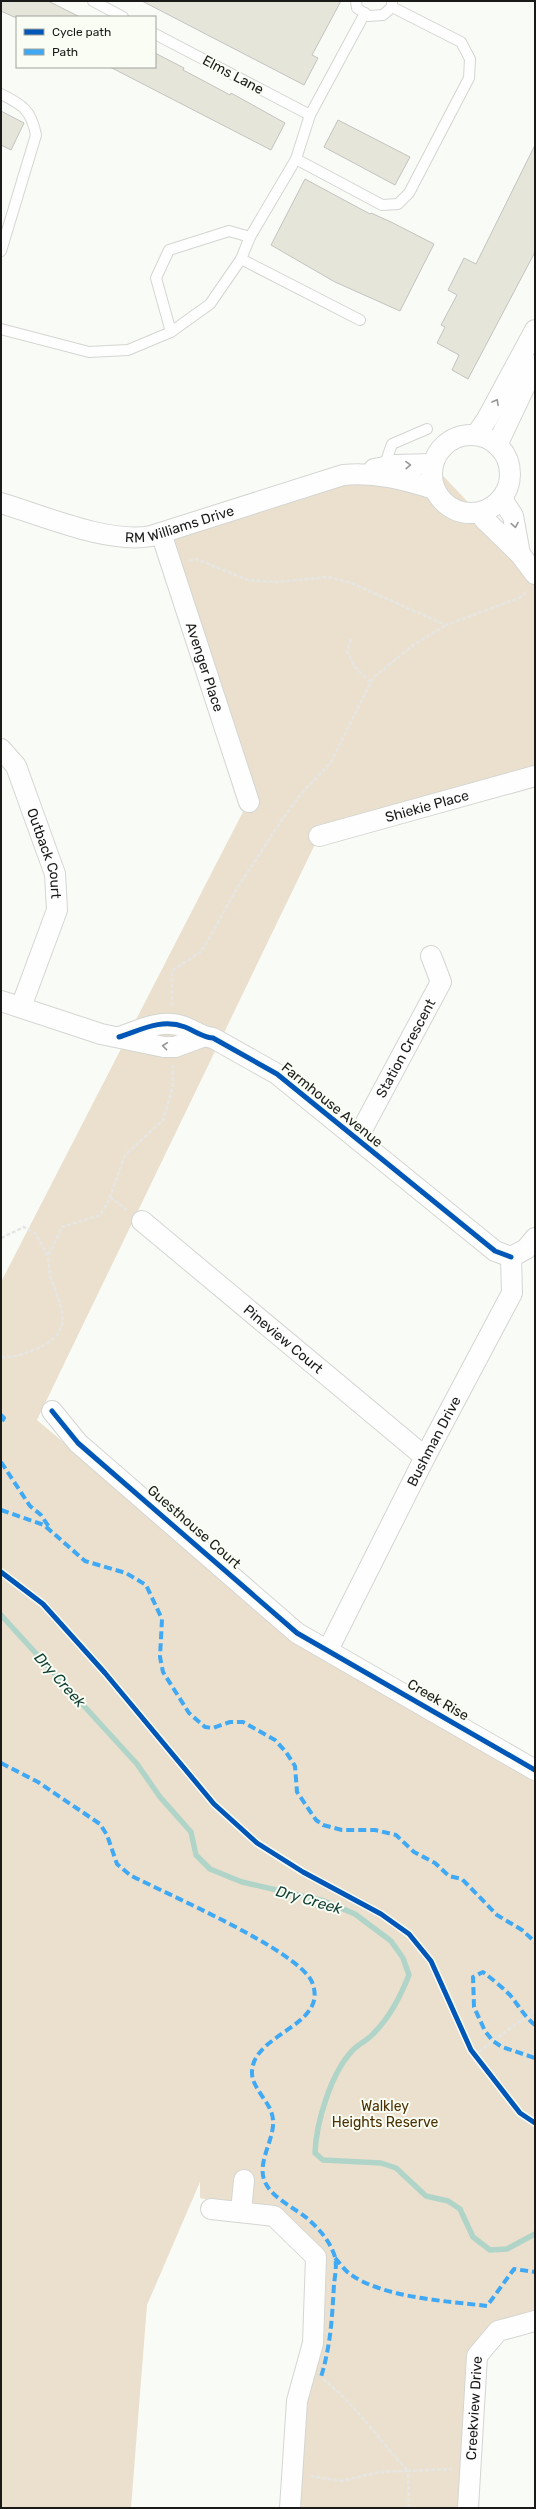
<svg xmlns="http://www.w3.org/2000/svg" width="536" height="2509" font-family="Rubik,sans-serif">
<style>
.green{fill:#ebe0ce}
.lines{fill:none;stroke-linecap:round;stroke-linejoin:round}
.stream{stroke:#b0d5c8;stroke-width:5.5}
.building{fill:#e6e5da;stroke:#c3c3c0}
.service-casing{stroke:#d4d6d2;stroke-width:12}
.minor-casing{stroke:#d4d6d2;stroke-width:22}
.path{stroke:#e5e6e4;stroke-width:2.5;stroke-dasharray:4 2;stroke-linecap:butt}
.service{stroke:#fefefe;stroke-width:10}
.minor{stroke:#fefefe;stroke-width:20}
.quiet{stroke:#3fa9f5;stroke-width:4;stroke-dasharray:8 4;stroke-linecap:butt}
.cycleway-casing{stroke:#f9fdf4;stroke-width:8}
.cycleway{stroke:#0057b8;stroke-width:5}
.oneway{stroke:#979896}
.labels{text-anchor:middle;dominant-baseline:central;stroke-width:4;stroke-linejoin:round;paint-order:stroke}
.street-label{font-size:14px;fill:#1a1b18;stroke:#f9fdf4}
.park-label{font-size:14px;fill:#4b3000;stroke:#f9fdf4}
.water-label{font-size:15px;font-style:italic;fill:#0e3d31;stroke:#f9fdf4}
</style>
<rect width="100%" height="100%" fill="#f9fbf6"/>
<path class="green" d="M432 464 484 519 535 579V776L319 836 37 1420 297 1639 535 1774V2321L498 2331 477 2356 467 2508H291L316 2257 274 2216 200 2198V2182L147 2305 131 2508H1V1282L248 802 151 536 357 474Z"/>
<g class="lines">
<path class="stream" d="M1 1615 137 1764 160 1797 191 1832 196 1855 210 1869 242 1882 324 1901 355 1914 391 1941 403 1958 409 1975C400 1997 390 2017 373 2034 367 2041 358 2044 352 2051 331 2073 316 2123 315 2153L323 2160 381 2163 396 2168 426 2196 448 2201 460 2209 473 2237 490 2250 507 2249 535 2234"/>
</g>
<g class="building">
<path d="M1 1H48L80 17H14L1 11Z"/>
<path d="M142 1H341L312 55 318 58 304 85Z"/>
<path d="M155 53 184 68 183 70 202 80 230 95 231 93 285 123 271 150 110 67H155Z"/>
<path d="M1 111 24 123 11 150 1 145Z"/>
<path d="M338 120 410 157 395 185 324 147Z"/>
<path d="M535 145V252L468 379 452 370 459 355 437 343 445 327 441 325 457 295 448 290 464 258 476 264Z"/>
<path d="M305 179 370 214 371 213 391 222 434 244 400 311 335 282 271 245Z"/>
</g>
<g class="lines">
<defs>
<g id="service">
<path d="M93 1 123 17"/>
<path d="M356 1 357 8 368 16 383 15 392 7V1"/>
<path d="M155 34 310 115"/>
<path d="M1 94C23 105 31 110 36 135L1 251"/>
<path d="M296 159 382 205 398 204 409 193 469 78 470 59 461 42 392 7"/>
<path d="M241 259 360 320"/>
<path d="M1 329 89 352 128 350 171 332 210 304 241 259 250 237 296 159 310 115 365 13"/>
<path d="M171 332 156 278 169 250 229 231 250 237"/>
<path d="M384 467 392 444 427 429"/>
</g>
<g id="minor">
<circle cx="471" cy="474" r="39"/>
<path d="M476 435 487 419 535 330"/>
<path d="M497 445 535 365"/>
<path d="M374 469 395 465 432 464"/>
<path d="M502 499 513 516 520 554"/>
<path id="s1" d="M1 503C44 516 108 544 151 536L343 475C375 472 404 479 434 489"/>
<path d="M481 512 484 519 520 554 535 574"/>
<path id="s2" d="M161 533 249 802"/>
<path id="s3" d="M1 749 16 766 55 874 57 910 21 1007"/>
<path id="s4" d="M319 836 535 776"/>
<path d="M1 1001 101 1034 164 1047H175L202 1037"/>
<path d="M119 1037C141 1030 161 1018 185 1027 195 1031 202 1037 213 1038L277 1074 495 1251 511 1257"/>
<path id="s5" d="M357 1139 441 982 431 956"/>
<path id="s6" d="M142 1221 425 1457"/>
<path d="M52 1411 78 1443 297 1633 535 1770"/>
<path id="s7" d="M328 1650 425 1457 512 1293 511 1257 526 1249 535 1238"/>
<path d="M211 2209 274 2216 316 2257 313 2343 297 2401 290 2508"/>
<path d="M241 2212 244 2180"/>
<path id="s8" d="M468 2508 477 2356 498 2331 535 2321"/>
</g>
</defs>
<use href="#service" class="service-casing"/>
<use href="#minor" class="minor-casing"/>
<g class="path">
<path d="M189 561 196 559 248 580 277 582 328 577 351 583 446 625 519 598 528 591"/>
<path d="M351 639 347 651 355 667 371 683"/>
<path d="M172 1006V971L202 951 236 890 281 821 301 794 331 762 373 678 412 646 446 625"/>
<path d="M110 1197 127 1210"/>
<path d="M1 1238 24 1227 36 1234 48 1256 62 1227 100 1215 108 1202 125 1155 163 1120 173 1086V1065"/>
<path d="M1 1357C14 1358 27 1353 39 1348 77 1329 60 1306 51 1278 49 1271 49 1263 48 1256"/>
<path d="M474 2055 535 2010"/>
<path d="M323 2379C356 2405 379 2440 408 2471"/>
<path d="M310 2476 341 2481 379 2472 407 2471"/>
<path d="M409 2508 408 2471 452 2469"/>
</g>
<use href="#service" class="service"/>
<use href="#minor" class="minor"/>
<g class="quiet">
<path d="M1 1415 4 1418 1 1423"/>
<path d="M1 1462 30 1506 41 1515 49 1527"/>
<path d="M1 1510 44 1525 85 1561 126 1573 146 1585 162 1619 160 1657 163 1672 189 1713 205 1727 213 1728 230 1722H243L275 1740 286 1752 295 1766 297 1792 316 1820 323 1825 342 1830H375L396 1835 414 1852 435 1863 449 1876 462 1879 497 1915 522 1930 535 1942"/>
<path d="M1 1763 38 1782 100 1824 107 1835 117 1864 130 1875C166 1894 298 1950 312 1982 330 2027 250 2033 252 2074 253 2090 272 2103 273 2120 275 2139 256 2163 265 2182 272 2198 295 2208 308 2219 320 2230 330 2241 335 2257 337 2265 335 2276 334 2284 332 2318 331 2344 321 2377"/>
<path d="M535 2025C524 2016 519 2006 510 1995 502 1987 492 1979 483 1972L473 1977 474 2007 485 2031 493 2041 502 2047 535 2058"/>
<path d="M335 2258C340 2263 344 2270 350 2274 383 2298 447 2301 487 2306L514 2269 535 2272"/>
</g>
<defs>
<g id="cycleway">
<path d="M119 1037C141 1030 161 1018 185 1027 195 1031 202 1037 213 1038L277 1074 495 1251 511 1257"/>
<path d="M52 1411 78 1443 297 1633 535 1770"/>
<path d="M1 1572 43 1604 105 1673 214 1804 257 1843 303 1872 381 1914 409 1934 431 1961 471 2050 520 2113 535 2123"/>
</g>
</defs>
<use href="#cycleway" class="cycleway-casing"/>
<use href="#cycleway" class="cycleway"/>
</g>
<defs><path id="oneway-chevron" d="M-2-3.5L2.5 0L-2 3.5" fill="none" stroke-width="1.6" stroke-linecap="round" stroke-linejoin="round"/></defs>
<g class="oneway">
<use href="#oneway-chevron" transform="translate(496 402) rotate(-61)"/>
<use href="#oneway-chevron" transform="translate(408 465) rotate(-2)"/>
<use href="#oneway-chevron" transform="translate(515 525) rotate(80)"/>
<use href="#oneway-chevron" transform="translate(165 1046) rotate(-174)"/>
</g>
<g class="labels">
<g class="street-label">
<text transform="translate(233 75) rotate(28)">Elms Lane</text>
<text stroke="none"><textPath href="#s1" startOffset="185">RM Williams Drive</textPath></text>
<text stroke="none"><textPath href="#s2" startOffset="141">Avenger Place</textPath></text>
<text stroke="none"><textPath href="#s4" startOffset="112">Shiekie Place</textPath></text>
<text stroke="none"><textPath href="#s3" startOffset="115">Outback Court</textPath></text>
<text stroke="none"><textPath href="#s5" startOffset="103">Station Crescent</textPath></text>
<text transform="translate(332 1105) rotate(39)">Farmhouse Avenue</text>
<text stroke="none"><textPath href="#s6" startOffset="184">Pineview Court</textPath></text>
<text stroke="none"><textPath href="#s7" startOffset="234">Bushman Drive</textPath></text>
<text transform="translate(194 1527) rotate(41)">Guesthouse Court</text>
<text transform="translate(438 1700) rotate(30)">Creek Rise</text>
<text stroke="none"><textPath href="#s8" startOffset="100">Creekview Drive</textPath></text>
</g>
<g class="park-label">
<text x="385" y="2106">Walkley<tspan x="385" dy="16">Heights Reserve</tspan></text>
</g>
<g class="water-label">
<text transform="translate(60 1680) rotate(48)">Dry Creek</text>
<text transform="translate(309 1900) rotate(16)">Dry Creek</text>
</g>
</g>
<rect width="536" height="2509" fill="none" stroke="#1a1b18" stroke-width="4"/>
<rect x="16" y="16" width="140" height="52" fill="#f9fdf4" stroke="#a0a39c"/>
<rect x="24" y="29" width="20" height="6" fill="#0057b8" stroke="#a0a39c"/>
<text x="52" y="36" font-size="12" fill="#1a1b18">Cycle path</text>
<rect x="24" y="49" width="20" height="6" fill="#3fa9f5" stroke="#a0a39c"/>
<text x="52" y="56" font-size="12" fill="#1a1b18">Path</text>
</svg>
